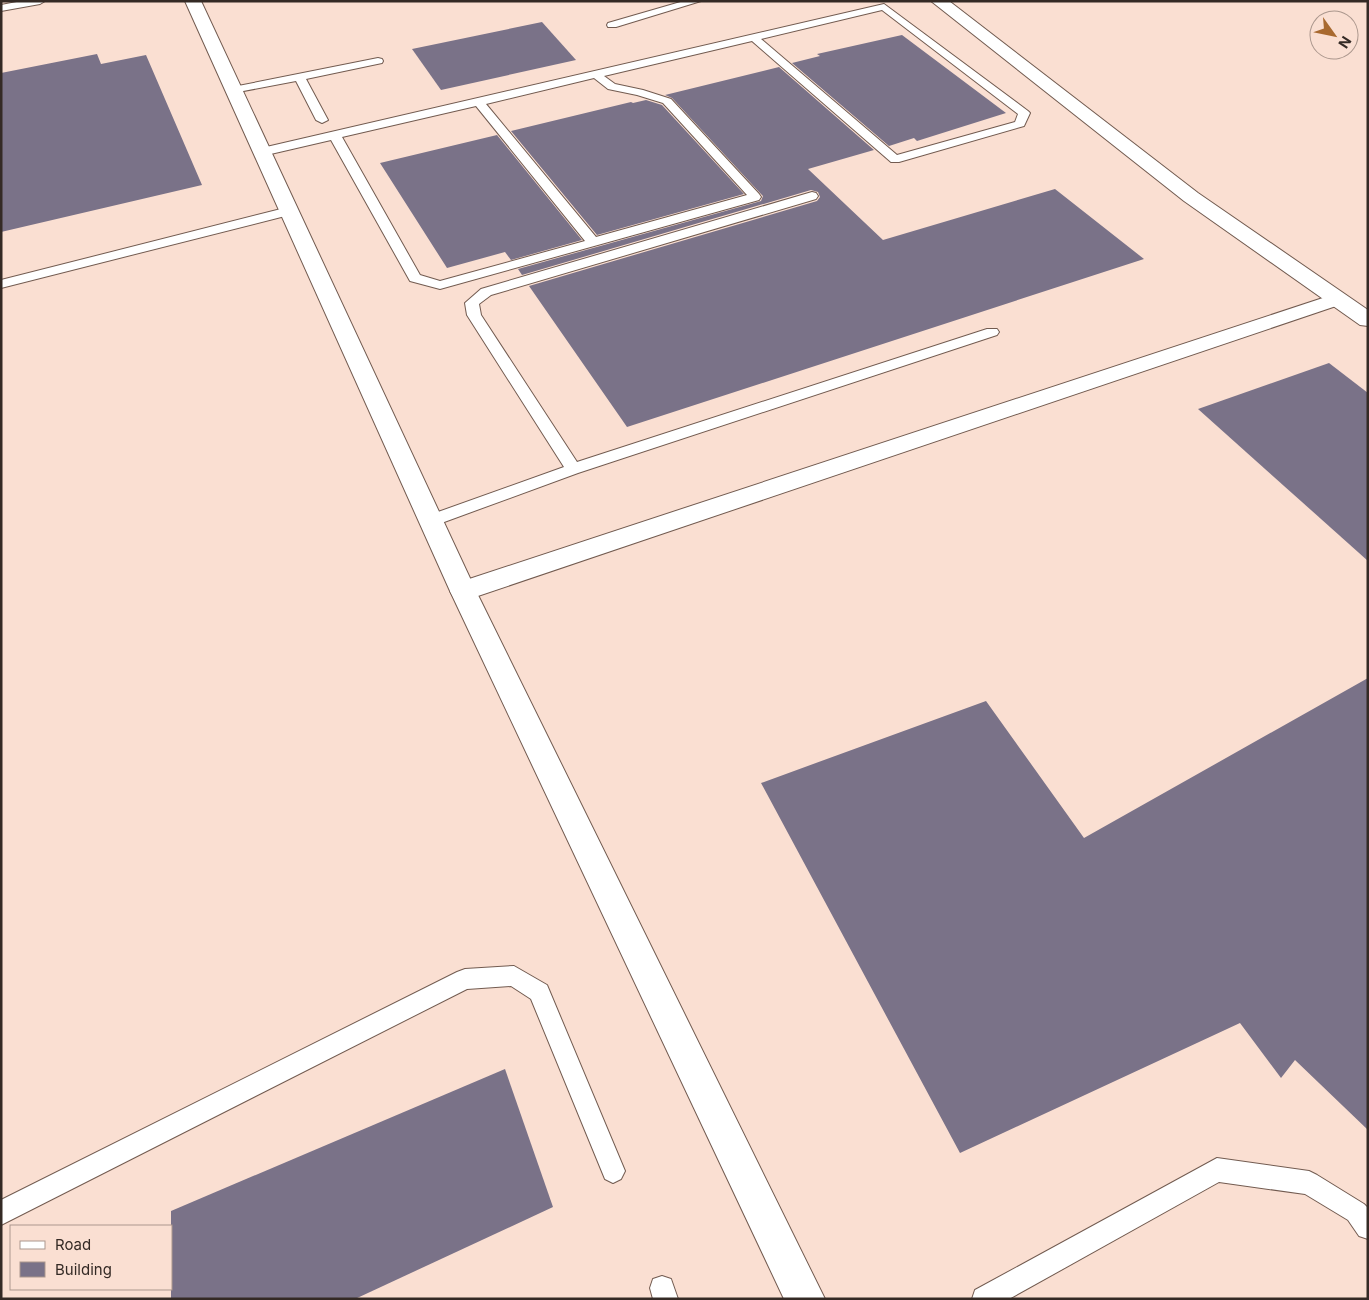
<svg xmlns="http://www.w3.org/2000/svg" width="1369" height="1300" font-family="Inter,sans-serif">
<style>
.building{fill:#7a7288}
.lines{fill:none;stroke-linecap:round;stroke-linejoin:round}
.service-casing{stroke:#725b50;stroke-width:2}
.minor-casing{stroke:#725b50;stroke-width:2}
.tertiary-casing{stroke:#725b50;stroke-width:2}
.service{fill:#fff;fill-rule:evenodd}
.minor{fill:#fff;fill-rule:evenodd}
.tertiary{fill:#fff;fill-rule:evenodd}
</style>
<rect width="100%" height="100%" fill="#fadfd2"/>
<g class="building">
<path d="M542 22 576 60 441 90 412 49Z"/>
<path d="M902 35 1006 113 917 141 914 138 889 146 792 63 820 56 817 54Z"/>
<path d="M97 54 101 64 146 55 202 185 1 232V73Z"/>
<path d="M779 67 874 150 808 169 883 240 1055 189 1144 259 627 427 529 286 817 201 820 197 818 192 811 190 522 275 518 269 761 201 763 196 760 193 672 98 665 95Z"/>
<path d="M646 100 662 105 744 194 597 235 511 131 631 102 633 103Z"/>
<path d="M497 135 582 240 511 260 505 252 447 268 380 163Z"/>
<path d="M1329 363 1368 393V561L1198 409Z"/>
<path d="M1368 678V1130L1295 1060 1281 1078 1240 1023 960 1153 761 783 986 701 1084 838Z"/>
<path d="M505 1069 553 1207 355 1299H171V1211Z"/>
</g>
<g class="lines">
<defs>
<g id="service">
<path d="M22 1H45L40 4 1 11V5Z"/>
<path d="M684 1H701L616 27H608L607 25 608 23Z"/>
<path d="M884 4 1028 111 1030 113 1024 126 899 162H891L752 41 604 76 615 84 643 90 671 99 759 194 761 197 759 200 440 289 410 281 331 140 262 156 256 152 262 148ZM882 10 1018 114 1015 122 897 155 761 39ZM594 78 608 89 637 95 663 103 747 195 596 237 486 104ZM476 106 585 241 440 281 420 275 342 137Z"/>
<path d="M378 58 382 59 383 61 382 63 306 79 328 120 322 123 316 120 296 81 233 93 227 90 233 87Z"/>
<path d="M812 192 816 193 818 196 816 199 491 295 479 304 481 315 577 462 987 329H997L999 332 997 335 578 473 436 525 430 527 424 525 422 521 424 517 564 467 467 315 465 303 481 289Z"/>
<path d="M289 207 293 208 295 211 293 214 1 288V280Z"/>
<path d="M514 966 547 985 625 1171 621 1179 613 1183 605 1179 531 999 511 986 467 989 1 1225V1200L457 972 465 969Z"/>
<path d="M1217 1158 1309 1171 1317 1175 1364 1204 1368 1208V1239L1359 1236 1348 1220 1305 1194 1219 1182 1009 1299H972L975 1290Z"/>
<path d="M662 1276 671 1279 678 1299H653L650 1288 653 1279Z"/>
</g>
<path id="minor" d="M1338 293 1345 295 1349 299 1345 303 472 598 463 601 454 598 450 591 454 584Z"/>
<g id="tertiary">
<path d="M185 1H201L476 591 825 1299H784L450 591Z"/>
<path d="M931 1H949L1198 193 1368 310V326L1360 325 1184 201Z"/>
</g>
</defs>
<use href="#service" class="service-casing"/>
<use href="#minor" class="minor-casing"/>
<use href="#tertiary" class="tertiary-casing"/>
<use href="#service" class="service"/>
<use href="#minor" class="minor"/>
<use href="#tertiary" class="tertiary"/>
</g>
<rect width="1369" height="1300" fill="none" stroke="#342a25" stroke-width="5"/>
<rect x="10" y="1225" width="162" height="65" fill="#fadfd2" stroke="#ab978d"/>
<rect x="20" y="1241" width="25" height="8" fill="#ffffff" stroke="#ab978d"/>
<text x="55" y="1250" font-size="15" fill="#342a25">Road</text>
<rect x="20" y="1262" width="25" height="15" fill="#7a7288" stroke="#ab978d"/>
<text x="55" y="1275" font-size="15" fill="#342a25">Building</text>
<g transform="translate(1334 35) rotate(123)"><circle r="24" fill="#fadfd2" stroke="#ab978d"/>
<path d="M0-4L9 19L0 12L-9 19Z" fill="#a8692f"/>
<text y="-8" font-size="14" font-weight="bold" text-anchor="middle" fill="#342a25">N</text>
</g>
</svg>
